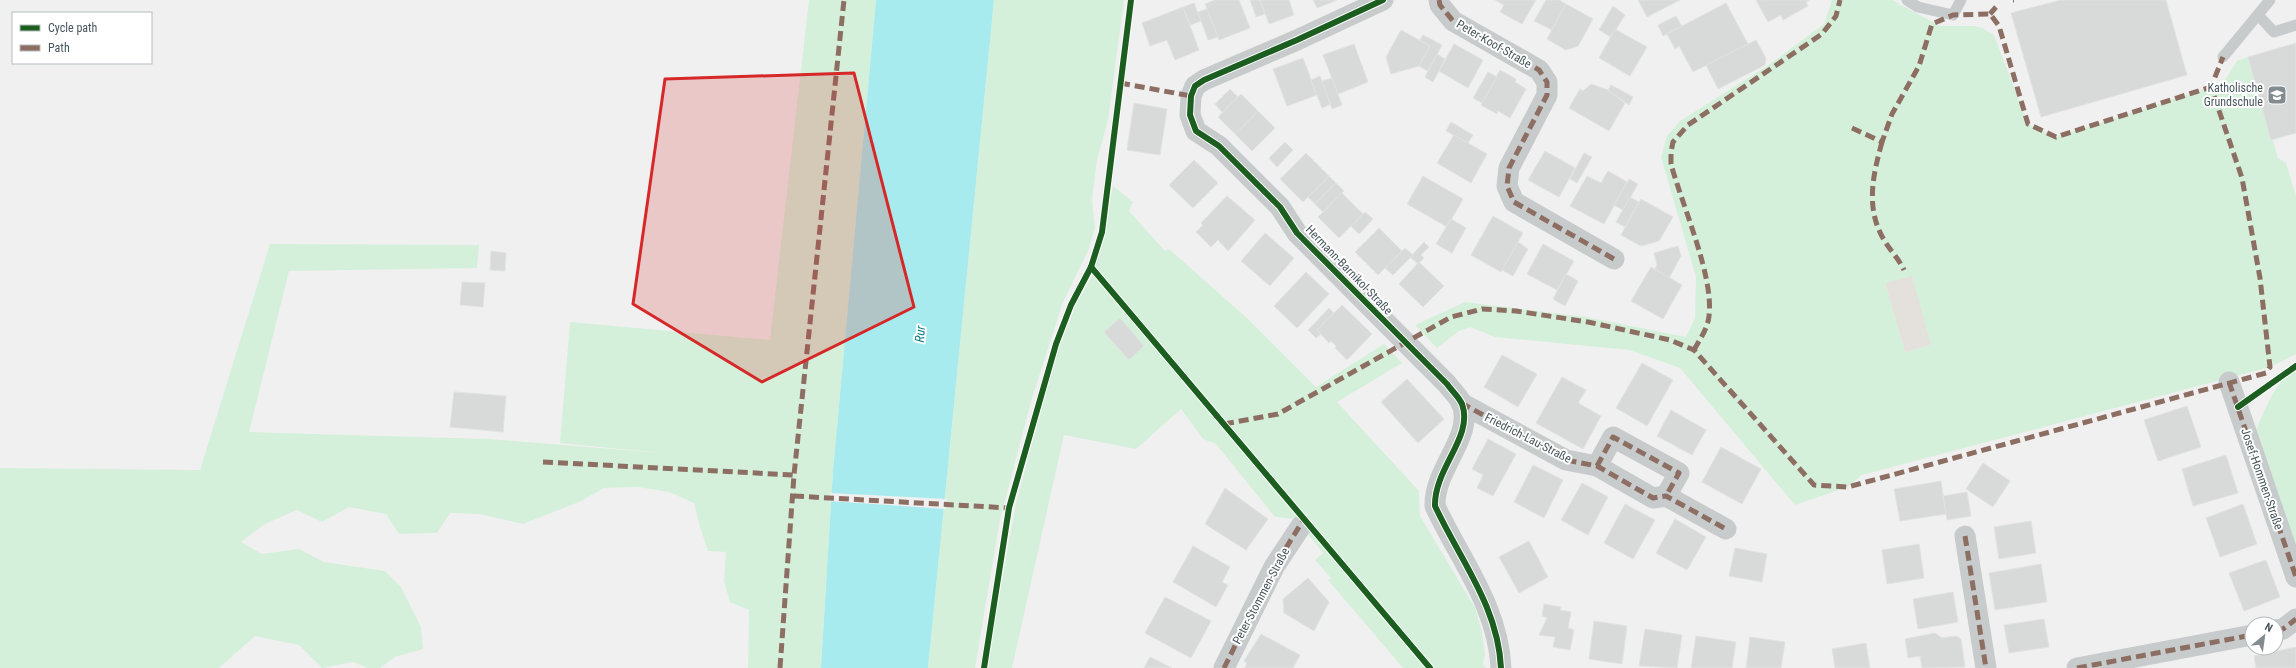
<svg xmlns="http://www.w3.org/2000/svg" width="2296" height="668" font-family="'Roboto Condensed',sans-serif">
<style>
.green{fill:#d4f0da;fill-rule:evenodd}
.sand{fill:#e4e1dc}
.water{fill:#a8ebee}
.pier{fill:#f1f0f0}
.building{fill:#d8d9d9;stroke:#e2e2e3}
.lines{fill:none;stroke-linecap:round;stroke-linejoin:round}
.service{stroke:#c7cbcc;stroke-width:11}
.minor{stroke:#c7cbcc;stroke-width:21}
.quiet{stroke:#8d6e63;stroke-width:5;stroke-dasharray:10 5;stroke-linecap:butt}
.cycleway-casing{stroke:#fff;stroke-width:8}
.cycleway{stroke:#1b5e20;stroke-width:6}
.marked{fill:#d62828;fill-opacity:0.2;stroke:#d62828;stroke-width:3;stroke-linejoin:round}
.labels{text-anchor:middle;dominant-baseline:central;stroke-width:4;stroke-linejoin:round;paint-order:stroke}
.street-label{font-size:12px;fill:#47565d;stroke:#fff}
.poi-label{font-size:12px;fill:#47565d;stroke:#fff;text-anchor:end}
.water-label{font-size:13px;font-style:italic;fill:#0c7f85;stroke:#fff}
</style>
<rect width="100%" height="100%" fill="#f1f0f0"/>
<g class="green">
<path d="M809 0H876L833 471 821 668H748L749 610 730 602 724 581 726 552 708 551 700 527 694 503 669 492 638 487 604 488 579 502 523 524 480 514 450 513 437 533 399 534 386 514 349 507 322 522 297 510 265 524 241 542 262 554 299 549 324 562 385 571 401 587 421 627 423 649 395 657 380 668H368L353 662 322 668 299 645 255 636 219 668H0V468L200 470 270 244 479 245 477 268 289 271 249 432 488 439 661 453 560 443 570 322 770 340Z"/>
<path d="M994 0H1124L1108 120 1097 160 1092 200 1095 228 1088 251 1063 302 1032 398 1000 519 975 668H928Z"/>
<path d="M1832 0H1892L1940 26H1974L1982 28 1994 35 2028 124 2056 137 2211 87 2215 95 2237 61 2248 57 2278 158 2286 163 2296 196V354L2270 367 1862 475 1848 487 1795 505 1680 368 1629 350 1495 337 1470 327 1459 331 1437 348 1415 325 1465 302 1586 317 1686 337 1695 318 1696 277 1661 157 1667 136 1680 121 1767 66 1824 24ZM1885 283 1931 345 1905 352Z"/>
<path d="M1113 186 1133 202 1129 211 1165 251 1169 249 1247 318 1316 387 1384 344 1402 363 1337 402 1419 491 1420 516 1475 608 1482 632 1485 655 1483 664 1486 668H1403L1328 580 1331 578 1315 560 1323 553 1296 519 1275 517 1216 444 1203 439 1181 409 1136 449 1064 435 1012 668H986L1016 503 1059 345 1078 301 1093 275Z"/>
<path d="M2296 367V550L2255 433C2264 410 2276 381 2296 367Z"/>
</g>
<path class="sand" d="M1912 276 1931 345 1905 352 1885 283Z"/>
<path class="water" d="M876 0H994L928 668H821L833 471Z"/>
<path class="pier" d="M830 493 947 499 946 509 829 501Z"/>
<g class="building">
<path d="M1215 0H1239L1250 28 1219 40 1205 4Z"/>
<path d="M1250 0H1260L1265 14 1256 17Z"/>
<path d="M1260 0H1289L1294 15 1269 24Z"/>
<path d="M1313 0H1337L1317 8Z"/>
<path d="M1495 0H1536L1522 24 1500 12 1504 5Z"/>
<path d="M1546 0H1559L1566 4 1552 30 1534 21Z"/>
<path d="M1638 0H1680L1647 17Z"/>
<path d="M1756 0H1809L1806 2 1808 6 1783 20 1781 15 1768 22Z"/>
<path d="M2061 0H2167H2166L2187 75 2041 117 2011 13Z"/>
<path d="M1194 3 1201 21 1190 25 1183 7Z"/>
<path d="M1726 3 1748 44 1693 72 1679 46 1675 49 1667 34Z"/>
<path d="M1566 4 1593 19 1578 46 1566 50 1547 39Z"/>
<path d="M1613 6 1625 15 1611 37 1599 30Z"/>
<path d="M1183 7 1199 50 1175 60 1167 40 1150 46 1142 23Z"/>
<path d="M1207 9 1218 37 1208 40 1198 12Z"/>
<path d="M1676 16 1682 26 1663 36 1658 25Z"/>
<path d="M1615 29 1647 47 1630 76 1599 58Z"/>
<path d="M1401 30 1430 46 1419 66 1391 74 1386 57Z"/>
<path d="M1423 35 1442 45 1428 71 1419 66 1430 46 1420 40Z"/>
<path d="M1756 40 1766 58 1765 65 1718 89 1706 65Z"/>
<path d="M2296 43V133L2271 140 2248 57Z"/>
<path d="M1354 44 1368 82 1338 94 1323 55Z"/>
<path d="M1454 44 1483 60 1468 88 1439 71Z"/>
<path d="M1437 54 1445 59 1433 82 1425 77Z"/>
<path d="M1303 58 1317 95 1287 106 1273 69Z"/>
<path d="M1500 70 1516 79 1515 82 1526 89 1510 118 1498 111 1497 114 1481 105Z"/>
<path d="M1488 72 1497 77 1482 103 1473 98Z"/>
<path d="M1320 76 1331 104 1322 108 1311 80Z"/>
<path d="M1332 78 1342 105 1332 109 1322 81Z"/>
<path d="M1591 84 1608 90 1625 103 1609 131 1569 108 1580 89 1583 91Z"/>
<path d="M1611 85 1633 97 1629 105 1608 90Z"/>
<path d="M1230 89 1238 97 1223 113 1215 104Z"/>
<path d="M1241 94 1258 111 1235 134 1218 117Z"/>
<path d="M1134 103 1167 109 1160 155 1127 150Z"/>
<path d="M1258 111 1275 128 1252 151 1235 134Z"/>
<path d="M1451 122 1473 135 1468 143 1446 131Z"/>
<path d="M1454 135 1487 154 1471 183 1437 163Z"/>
<path d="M1285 142 1293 150 1277 167 1269 158Z"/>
<path d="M1545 151 1575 168 1559 197 1528 180Z"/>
<path d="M1306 153 1329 176 1303 202 1280 179Z"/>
<path d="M1584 153 1592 157 1577 183 1570 179Z"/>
<path d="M1194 160 1218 183 1193 208 1169 185Z"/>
<path d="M1608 171 1627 182 1604 224 1570 206 1587 176 1601 183Z"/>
<path d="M1329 176 1336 183 1315 204 1308 197Z"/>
<path d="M1423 176 1463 199 1447 227 1407 204Z"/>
<path d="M1629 179 1638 184 1623 210 1614 205Z"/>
<path d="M1336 183 1344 191 1323 212 1315 204Z"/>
<path d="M1342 193 1363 214 1339 238 1318 217Z"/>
<path d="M1227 196 1255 220 1228 251 1218 240 1211 247 1196 232 1203 225 1201 223Z"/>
<path d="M1630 197 1639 202 1625 227 1616 222Z"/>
<path d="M1641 199 1673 217 1659 241 1641 246 1621 235Z"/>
<path d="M1365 212 1373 219 1359 234 1351 226Z"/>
<path d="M1493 216 1523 233 1501 272 1471 255Z"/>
<path d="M1451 219 1466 228 1452 253 1436 244Z"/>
<path d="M1379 228 1402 251 1378 275 1355 252Z"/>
<path d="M1265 233 1294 258 1270 286 1241 261Z"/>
<path d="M1424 242 1429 247 1421 255 1424 258 1418 264 1410 257Z"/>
<path d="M1518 242 1528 249 1513 276 1502 270Z"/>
<path d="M1543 244 1574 261 1557 290 1527 274Z"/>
<path d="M1678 246 1681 256 1669 278 1655 269 1657 265 1654 253Z"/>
<path d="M1405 248 1413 255 1393 275 1385 268Z"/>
<path d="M491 251 506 253 505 271 490 270Z"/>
<path d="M1419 262 1444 286 1423 307 1399 284Z"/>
<path d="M1651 267 1682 285 1663 319 1631 301Z"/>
<path d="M1306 272 1329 294 1297 328 1274 306Z"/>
<path d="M1566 274 1578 281 1565 306 1553 299Z"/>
<path d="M462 282 485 283 483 307 460 305Z"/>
<path d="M1342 305 1372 334 1347 360 1335 348 1336 346 1331 341 1329 343 1317 330Z"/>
<path d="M1329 308 1334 313 1317 330 1321 334 1316 338 1308 330Z"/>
<path d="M1120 318 1144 346 1129 360 1104 332Z"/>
<path d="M1502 355 1537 374 1518 407 1484 387Z"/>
<path d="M1642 363 1673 380 1647 426 1616 408Z"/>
<path d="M1562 377 1586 390 1578 403 1601 416 1583 449 1536 423Z"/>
<path d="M1407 379 1444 419 1418 443 1381 402Z"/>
<path d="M454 392 506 396 503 432 450 427Z"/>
<path d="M2187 406 2201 447 2158 461 2144 420Z"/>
<path d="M1671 410 1706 430 1692 455 1657 436Z"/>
<path d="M1488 439 1516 454 1493 496 1477 488 1483 475 1472 469Z"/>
<path d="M1721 447 1761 469 1742 504 1702 482Z"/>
<path d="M2226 455 2238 493 2193 506 2182 469Z"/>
<path d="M1983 463 2010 481 1993 507 1966 489Z"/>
<path d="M1533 465 1563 480 1544 518 1514 502Z"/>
<path d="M1941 481 1946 514 1900 521 1894 489Z"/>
<path d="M1582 483 1608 497 1588 535 1561 520Z"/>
<path d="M1225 488 1268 519 1246 550 1205 524Z"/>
<path d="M1967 492 1971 516 1947 520 1943 496Z"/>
<path d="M1625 504 1655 520 1633 559 1604 543Z"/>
<path d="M2243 504 2257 544 2220 557 2206 518Z"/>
<path d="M1675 519 1706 537 1687 570 1656 553Z"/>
<path d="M2031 521 2036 553 1999 559 1994 527Z"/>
<path d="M1529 541 1548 577 1519 593 1499 557Z"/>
<path d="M1919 544 1924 578 1887 584 1882 550Z"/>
<path d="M1193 546 1230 567 1222 582 1228 585 1216 607 1173 582Z"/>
<path d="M1735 548 1767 554 1762 582 1729 576Z"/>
<path d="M2266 560 2280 597 2244 611 2229 573Z"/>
<path d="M2041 564 2047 602 1995 610 1989 573Z"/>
<path d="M1308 578 1329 602 1314 631 1284 613 1283 599Z"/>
<path d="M1953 592 1958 622 1918 629 1913 599Z"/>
<path d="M1165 597 1211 621 1191 658 1145 633Z"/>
<path d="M1544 604 1561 607 1560 610 1571 612 1568 628 1574 630 1570 650 1553 647 1555 637 1539 635 1547 618 1542 616Z"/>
<path d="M2044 619 2049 647 2009 653 2004 625Z"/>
<path d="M1594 621 1627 626 1622 664 1589 659Z"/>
<path d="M1645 629 1682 635 1677 668 1639 666Z"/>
<path d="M1935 633 1942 638 1956 636 1961 639 1965 667 1922 668 1920 656 1908 658 1905 639Z"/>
<path d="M1261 634 1300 655 1293 668H1245L1247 663 1244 661Z"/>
<path d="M1696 636 1736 642 1732 668H1691Z"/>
<path d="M1750 637 1785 642 1781 668H1746Z"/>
<path d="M1866 643 1870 668H1835L1832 649Z"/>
<path d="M2296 647V668H2256L2254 656Z"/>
<path d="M1150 657 1172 668H1144Z"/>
</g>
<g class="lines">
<g class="service">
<path d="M1907 0 1918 7 1953 15 1961 0"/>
<path d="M2258 15 2274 32 2296 25"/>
<path d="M2223 57 2270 0"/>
</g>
<g class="minor">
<path d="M1383 0 1297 40 1204 80 1195 86 1191 96 1190 115 1196 131 1219 146 1280 207 1297 233 1447 384C1452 391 1459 397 1462 404 1474 437 1434 468 1435 506 1460 560 1498 606 1501 668"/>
<path d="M1439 0 1440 5 1453 21 1539 70 1547 82V95L1509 168 1507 186 1514 202 1614 259"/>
<path d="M2229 382 2296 577"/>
<path d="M1461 403 1566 460 1597 466 1653 498 1666 496 1726 529"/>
<path d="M1597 466 1613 437 1679 473 1666 496"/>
<path d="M1965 536 1986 668"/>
<path d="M2276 630 2283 629 2296 619"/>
<path d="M1224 668 1274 567 1301 526"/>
<path d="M2077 668 2252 635"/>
</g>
<g class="quiet">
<path d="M1439 0 1440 5 1453 21 1539 70 1547 82V95L1509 168 1507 186 1514 202 1614 259"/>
<path d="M2013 0H2014"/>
<path d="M1990 14 1996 7"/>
<path d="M1120 83 1191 96"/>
<path d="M1852 128 1882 142 1892 114 1919 66 1932 24 1953 15 1990 14 1999 26 2028 124 2056 137 2211 87"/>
<path d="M1882 142C1873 175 1865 208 1884 240 1890 250 1899 259 1904 270"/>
<path d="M1694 350C1700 339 1708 328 1709 316 1714 276 1682 205 1671 164V152L1673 142 1688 125 1822 34 1836 16 1840 0"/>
<path d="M2229 382 2296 577"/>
<path d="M1461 403 1566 460 1597 466 1653 498 1666 496 1726 529"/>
<path d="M1224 424 1278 414 1451 317 1482 309 1516 311 1588 322 1670 340 1694 350 1814 485 1848 487 2266 373 2270 367 2260 278 2242 178 2211 87 2223 57"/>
<path d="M543 462 794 475"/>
<path d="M1597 466 1613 437 1679 473 1666 496"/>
<path d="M794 496 1009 508"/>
<path d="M1965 536 1986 668"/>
<path d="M2276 630 2283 629 2296 619"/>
<path d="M780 668 794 475 844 0"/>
<path d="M1224 668 1274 567 1304 519"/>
<path d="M2077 668 2252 635"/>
</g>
<defs>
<g id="cycleway">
<path d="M1383 0 1297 40 1204 80 1195 86 1191 96 1190 115 1196 131 1219 146 1280 207 1297 233 1447 384C1452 391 1459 397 1462 404 1474 437 1434 468 1435 506 1460 560 1498 606 1501 668"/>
<path d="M1091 267 1430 668"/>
<path d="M2238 407 2296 366"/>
<path d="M984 668 1009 508 1056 344 1071 305 1091 267 1102 232 1131 0"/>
</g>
</defs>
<use href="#cycleway" class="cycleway-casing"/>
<use href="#cycleway" class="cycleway"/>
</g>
<path class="marked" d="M854 73 914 307 762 382 633 304 665 79Z"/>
<defs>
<symbol id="school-square" viewBox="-11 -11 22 22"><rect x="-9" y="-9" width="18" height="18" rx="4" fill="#828c90" stroke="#fff"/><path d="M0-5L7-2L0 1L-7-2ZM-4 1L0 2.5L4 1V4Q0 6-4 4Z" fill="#fff"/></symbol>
</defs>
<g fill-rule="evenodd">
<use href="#school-square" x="2266" y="84" width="22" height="22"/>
</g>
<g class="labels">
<g class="street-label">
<text transform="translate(1494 44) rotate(30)">Peter-Koof-Straße</text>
<text transform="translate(1349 270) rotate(46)">Hermann-Barnikol-Straße</text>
<text transform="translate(1528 438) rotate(27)">Friedrich-Lau-Straße</text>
<text transform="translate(2262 479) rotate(71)">Josef-Hommen-Straße</text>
<text transform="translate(1261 596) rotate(-62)">Peter-Stommen-Straße</text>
</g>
<g class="poi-label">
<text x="2263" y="88">Katholische<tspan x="2263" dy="14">Grundschule</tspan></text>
</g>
<g class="water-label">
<text transform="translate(920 334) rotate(-85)">Rur</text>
</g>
</g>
<rect x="12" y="12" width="140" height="52" fill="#ffffff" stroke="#b5bbbe"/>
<rect x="20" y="25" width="20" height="6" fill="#1b5e20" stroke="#b5bbbe"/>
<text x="48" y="32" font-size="12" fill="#47565d">Cycle path</text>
<rect x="20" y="45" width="20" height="6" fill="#8d6e63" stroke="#b5bbbe"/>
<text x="48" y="52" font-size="12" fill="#47565d">Path</text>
<g transform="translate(2264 636) rotate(29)"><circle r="19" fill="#ffffff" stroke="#b5bbbe"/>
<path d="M0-3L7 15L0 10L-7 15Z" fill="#828c90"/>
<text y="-6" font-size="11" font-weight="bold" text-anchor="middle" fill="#47565d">N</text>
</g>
</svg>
